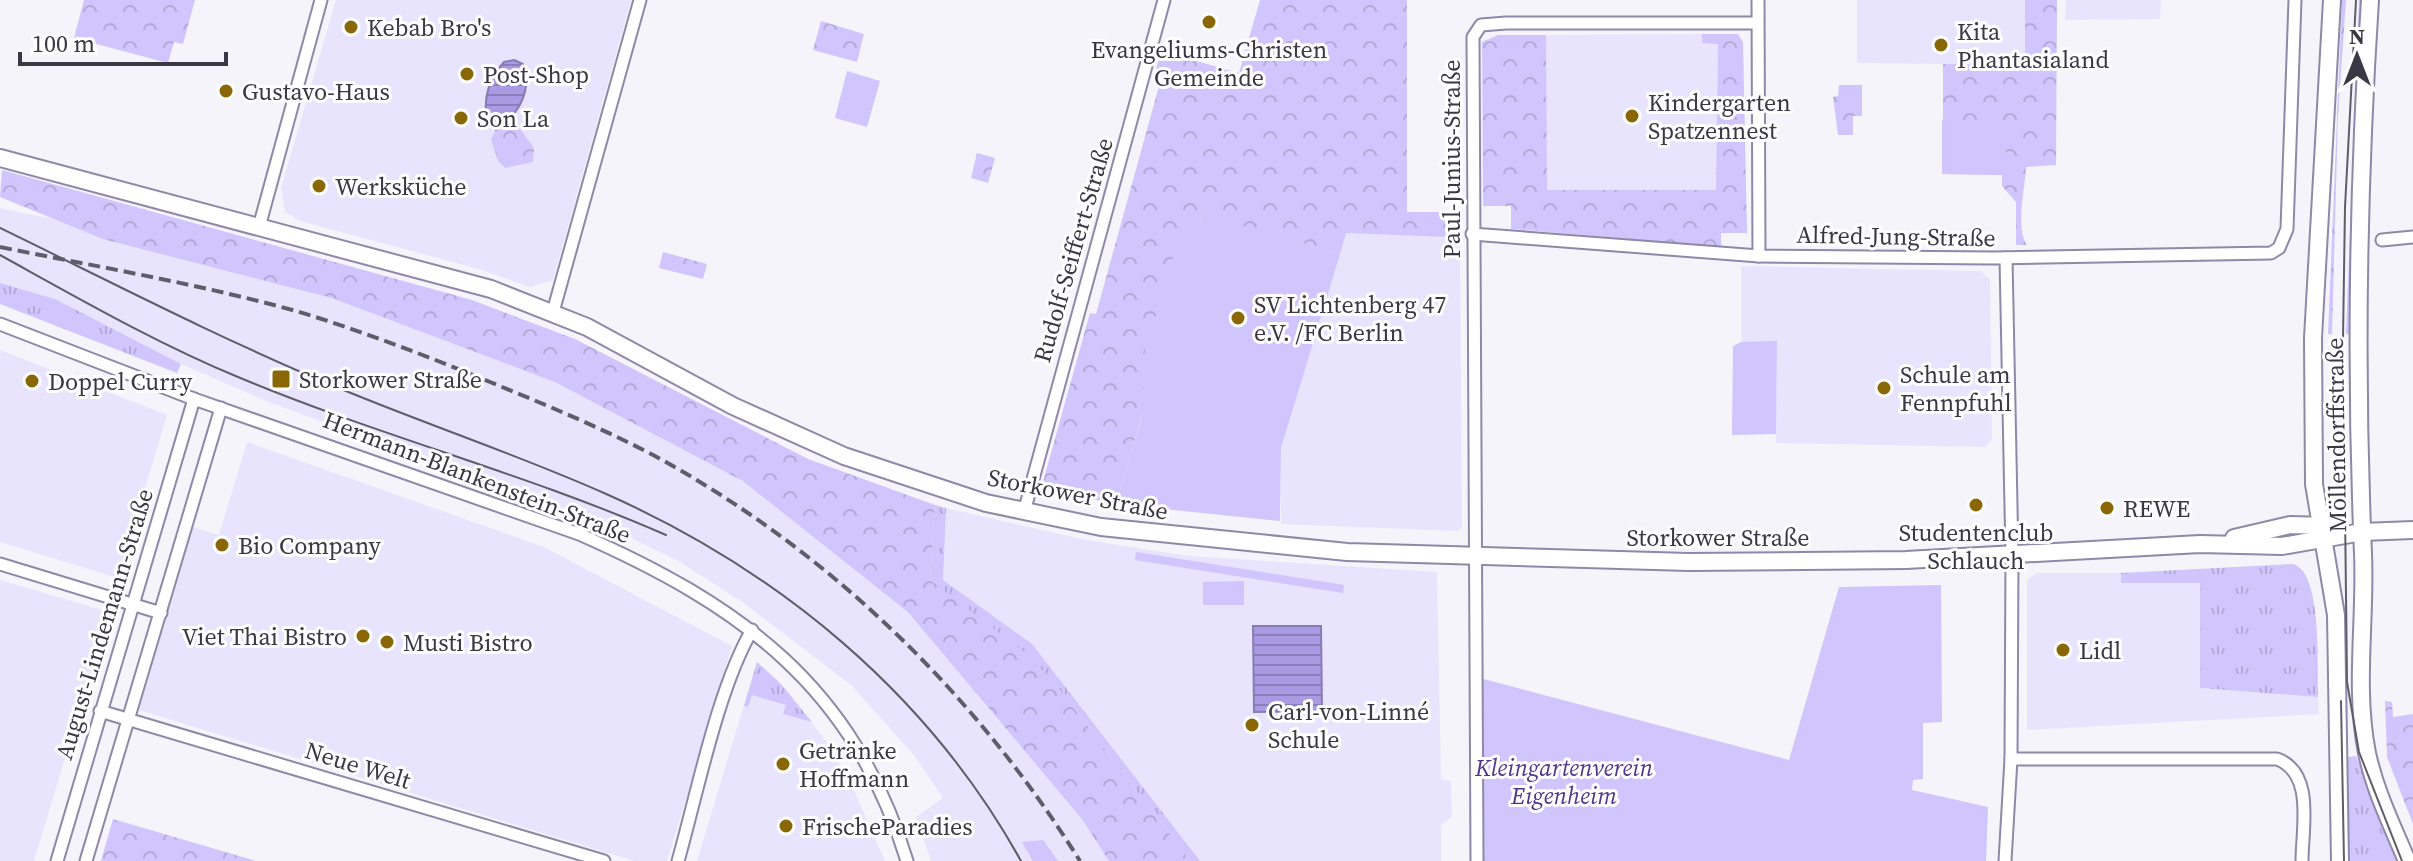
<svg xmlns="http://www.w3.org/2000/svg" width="2413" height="861" font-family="'Source Serif 4',serif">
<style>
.built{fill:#e9e4fd}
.grass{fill:url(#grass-tufts)}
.forest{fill:url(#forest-crowns)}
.garden{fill:#d0c5fc}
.water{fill:url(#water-rules);stroke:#887cb4;stroke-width:2}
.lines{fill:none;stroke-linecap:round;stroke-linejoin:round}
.street-casing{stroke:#8f88a8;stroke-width:15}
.secondary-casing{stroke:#8f88a8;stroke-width:20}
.street{stroke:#fff;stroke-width:11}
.secondary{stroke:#fff;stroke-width:16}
.tram{stroke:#5f5d69;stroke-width:2}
.rail{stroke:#5f5d69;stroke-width:4;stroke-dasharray:12 6;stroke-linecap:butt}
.poi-dot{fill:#8a6706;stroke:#fff;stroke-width:3}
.labels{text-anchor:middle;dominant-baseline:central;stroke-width:6;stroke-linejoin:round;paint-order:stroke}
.poi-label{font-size:24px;fill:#3a3845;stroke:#fff;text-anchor:start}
.street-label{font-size:24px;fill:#3a3845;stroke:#fff}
.park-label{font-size:24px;font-style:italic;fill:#51348b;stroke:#fff}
</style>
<defs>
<pattern id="grass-tufts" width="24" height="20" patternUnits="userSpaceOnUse" patternTransform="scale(2)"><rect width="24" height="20" fill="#d0c5fc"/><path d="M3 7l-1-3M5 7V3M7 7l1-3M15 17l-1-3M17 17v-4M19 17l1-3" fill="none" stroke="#b3aad9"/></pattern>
<pattern id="forest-crowns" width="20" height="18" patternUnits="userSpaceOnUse" patternTransform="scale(2)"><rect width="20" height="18" fill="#d0c5fc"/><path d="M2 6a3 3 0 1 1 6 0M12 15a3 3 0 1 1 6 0" fill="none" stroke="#b3aad9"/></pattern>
<pattern id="water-rules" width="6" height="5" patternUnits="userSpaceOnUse" patternTransform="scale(2)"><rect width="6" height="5" fill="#aa99e3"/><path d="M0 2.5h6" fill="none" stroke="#8b7eba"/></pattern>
</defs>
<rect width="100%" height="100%" fill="#f5f4fb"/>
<g class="built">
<path d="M336 0H631L553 280 530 287 479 269 300 221 285 212 281 188Z"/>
<path d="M1857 0H2025L2026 65 1857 63Z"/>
<path d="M2066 0H2161L2160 19 2065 20Z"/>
<path d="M1702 34V43H1718L1716 190H1546V35Z"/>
<path d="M0 208 290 269 443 307 942 593 946 508 1081 539 1188 556 1437 572 1441 779 1451 781 1452 817 1441 825V861H931L916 817 943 798 914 755 851 685 745 604 680 562 592 519 271 403 181 364 55 299 0 283Z"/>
<path d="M1345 233 1460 237 1462 528 1457 531 1281 524V448Z"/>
<path d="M1741 266 1981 271 1990 280 1992 439 1986 447 1776 443 1777 342H1741Z"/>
<path d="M0 350 167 415 118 578 0 542Z"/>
<path d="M247 442 544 547 732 646 667 861H634L139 710 192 527 219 535Z"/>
<path d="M2037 573H2121V583H2200V688L2318 697 2319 714 2027 730V580Z"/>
<path d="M0 580 109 612 34 861H0Z"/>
<path d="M757 662 787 690 828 744 849 779 885 861H697Z"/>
</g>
<g class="grass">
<path d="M2342 0H2346L2338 116 2332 334H2328Z"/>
<path d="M2359 0H2362L2351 334H2346Z"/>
<path d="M0 283 55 299 181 364 177 373 0 304Z"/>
<path d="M935 505 946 508 943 580 1032 644 1200 861H1190L1056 685 930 580Z"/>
<path d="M2292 564C2323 569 2317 671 2318 697L2200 688V583H2121V573Z"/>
<path d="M757 662 779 682 812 722 783 714 786 705 752 695 748 707 744 706Z"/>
<path d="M2356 756 2398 861H2348V757Z"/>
</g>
<g class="forest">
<path d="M84 0H195L183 44 174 42 168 63 74 38Z"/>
<path d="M1260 0H1407V212H1460L1450 221 1449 237 1346 233 1340 254 1203 215 1137 382 1145 385 1137 410 1143 412 1116 504 1041 489 1090 313 1096 314 1161 79 1154 76 1161 51 1239 73Z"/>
<path d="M2025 0H2057L2056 165 2026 167C2025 189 2015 228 2027 245H2016V202L2002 186V175L1943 174V64L2025 65Z"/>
<path d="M821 21 864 34 857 62 813 50Z"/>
<path d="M1702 34H1738L1743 42 1747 233H1721V247L1511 229V206H1483L1482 42 1498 35H1546L1547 190H1716L1718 44 1702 43Z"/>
<path d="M1839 85H1862V116H1853V135H1838L1833 97 1838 96Z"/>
<path d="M513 119 534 148 533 162 505 168 498 161 491 139 496 130Z"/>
<path d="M977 153 995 158 988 183 971 178Z"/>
<path d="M2 170 472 300 575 339 808 459 935 505 930 580 1026 653 1056 685 1190 861H1109L1082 819 908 612 743 481 555 382 332 298 103 239 0 197Z"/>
<path d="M663 252 707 264 703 279 659 268Z"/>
<path d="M2385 701 2392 702 2393 717 2413 714V824L2387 757Z"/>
<path d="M113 819 256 861H101Z"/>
</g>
<g class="garden">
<path d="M847 71 880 81 867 127 835 118Z"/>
<path d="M1942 120H2006V175L1942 174Z"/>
<path d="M1203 214 1340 254 1281 448 1280 521 1116 504 1143 413 1137 410 1145 385 1136 382 1184 221 1200 224Z"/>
<path d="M1777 341 1776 434 1732 435 1733 346 1741 342Z"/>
<path d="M1136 552 1344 585 1343 593 1135 560Z"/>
<path d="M1244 581V605H1203V582Z"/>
<path d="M1941 585 1942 722 1923 723V779L1913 780 1912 790 1988 807 1986 861H1482L1480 678 1789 760 1839 587Z"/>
<path d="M1043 840 1058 861H1033L1022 842Z"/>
</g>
<g class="water">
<path d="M514 60 523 64C533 91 518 115 496 130L488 124C482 100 488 80 504 62Z"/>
<path d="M1253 626H1321L1322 711 1254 712Z"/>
</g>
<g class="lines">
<defs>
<g id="street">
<path d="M1758 0 1759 256"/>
<path d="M259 227 321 0"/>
<path d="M1472 234 1759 256 1994 258 2271 253 2279 248 2287 229 2295 0"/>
<path d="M2382 240 2413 237"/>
<path d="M553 312 640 0"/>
<path d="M0 324 194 399 579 534C740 605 853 685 907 861"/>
<path d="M1024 512 1164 0"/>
<path d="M0 564 161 613"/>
<path d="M100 711 604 861"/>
<path d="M2011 759H2277C2315 773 2302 828 2302 861"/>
<path d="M57 861 194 399"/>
<path d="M86 861 221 408"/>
<path d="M678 861C697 794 718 688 752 630"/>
<path d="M1477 861 1473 37 1481 25 1506 23H1757"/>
<path d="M2005 861 2011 759 2012 556 2006 258"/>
</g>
<g id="secondary">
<path d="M2332 0 2313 338 2314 484 2336 615 2340 861"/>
<path d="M2370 0C2358 184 2355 368 2363 553 2366 618 2354 688 2367 753 2375 791 2392 825 2407 861"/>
<path d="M0 158 491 289 587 327 733 406 844 456 986 503 1101 527 1347 552 1689 562 1906 560 2200 544 2282 546 2362 532 2413 530"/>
<path d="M2234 538 2290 525 2329 526"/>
</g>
</defs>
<use href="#street" class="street-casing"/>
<use href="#secondary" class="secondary-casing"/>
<use href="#street" class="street"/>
<use href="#secondary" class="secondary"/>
<g class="tram">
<path d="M2356 0 2345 207 2343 338 2347 682 2359 752 2402 861"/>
<path d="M0 228C109 281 217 337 329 384 419 422 514 453 604 493 778 570 928 693 1021 861"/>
<path d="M0 255C78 298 156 343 238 377 379 436 527 474 666 535"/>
<path d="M2341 701 2344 861"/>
</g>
<path class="rail" d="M0 247C99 267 199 284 296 311 362 331 427 356 490 382 546 405 602 428 655 456 829 551 975 693 1080 861"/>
</g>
<g class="poi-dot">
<circle cx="1209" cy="22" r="8"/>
<circle cx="351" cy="27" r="8"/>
<circle cx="1941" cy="45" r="8"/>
<circle cx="467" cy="74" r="8"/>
<circle cx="226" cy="91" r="8"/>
<circle cx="1632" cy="116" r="8"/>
<circle cx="461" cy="118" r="8"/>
<circle cx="319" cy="186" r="8"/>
<circle cx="1238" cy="318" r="8"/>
<rect x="271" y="369" width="20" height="20" rx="4"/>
<circle cx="32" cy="381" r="8"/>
<circle cx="1884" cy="388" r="8"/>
<circle cx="1976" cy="505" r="8"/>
<circle cx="2107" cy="508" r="8"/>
<circle cx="222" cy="545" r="8"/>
<circle cx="363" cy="636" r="8"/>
<circle cx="387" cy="642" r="8"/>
<circle cx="2063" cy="650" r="8"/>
<circle cx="1252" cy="725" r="8"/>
<circle cx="783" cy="764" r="8"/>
<circle cx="786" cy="826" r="8"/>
</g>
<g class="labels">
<g class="poi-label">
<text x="367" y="27">Kebab Bro's</text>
<text x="1957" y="31">Kita<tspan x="1957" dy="28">Phantasialand</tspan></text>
<text x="1209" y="49" text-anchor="middle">Evangeliums-Christen<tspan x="1209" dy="28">Gemeinde</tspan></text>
<text x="483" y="74">Post-Shop</text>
<text x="242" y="91">Gustavo-Haus</text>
<text x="1648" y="102">Kindergarten<tspan x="1648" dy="28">Spatzennest</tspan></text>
<text x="477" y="118">Son La</text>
<text x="335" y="186">Werksküche</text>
<text x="1254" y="304">SV Lichtenberg 47<tspan x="1254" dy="28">e.V. /FC Berlin</tspan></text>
<text x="1900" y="374">Schule am<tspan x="1900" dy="28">Fennpfuhl</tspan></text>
<text x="299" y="379">Storkower Straße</text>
<text x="48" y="381">Doppel Curry</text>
<text x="2123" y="508">REWE</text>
<text x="1976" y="532" text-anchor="middle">Studentenclub<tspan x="1976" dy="28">Schlauch</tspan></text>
<text x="238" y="545">Bio Company</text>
<text x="347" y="636" text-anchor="end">Viet Thai Bistro</text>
<text x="403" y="642">Musti Bistro</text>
<text x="2079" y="650">Lidl</text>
<text x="1268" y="711">Carl-von-Linné<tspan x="1268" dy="28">Schule</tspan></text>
<text x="799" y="750">Getränke<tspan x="799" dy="28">Hoffmann</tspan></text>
<text x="802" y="826">FrischeParadies</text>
</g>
<g class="street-label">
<text transform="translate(1451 159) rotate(-90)">Paul-Junius-Straße</text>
<text transform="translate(1896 236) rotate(1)">Alfred-Jung-Straße</text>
<text transform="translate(1073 250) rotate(-74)">Rudolf-Seiffert-Straße</text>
<text transform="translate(2336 435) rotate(-91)">Möllendorffstraße</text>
<text transform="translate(477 477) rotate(21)">Hermann-Blankenstein-Straße</text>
<text transform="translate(1078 494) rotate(11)">Storkower Straße</text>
<text x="1718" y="537">Storkower Straße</text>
<text transform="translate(104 624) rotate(-73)">August-Lindemann-Straße</text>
<text transform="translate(358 765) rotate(17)">Neue Welt</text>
</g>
<g class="park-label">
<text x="1564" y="767">Kleingartenverein<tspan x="1564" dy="28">Eigenheim</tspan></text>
</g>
</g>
<g transform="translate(2357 56)" stroke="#ffffff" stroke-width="6" paint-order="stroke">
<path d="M0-6L14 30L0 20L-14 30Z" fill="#3a3845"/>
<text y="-12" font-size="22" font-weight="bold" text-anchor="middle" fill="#3a3845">N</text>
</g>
<path d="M20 52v12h206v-12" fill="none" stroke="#3a3845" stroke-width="4"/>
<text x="32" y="52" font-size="24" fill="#3a3845" stroke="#ffffff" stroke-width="6" paint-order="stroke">100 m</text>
</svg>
